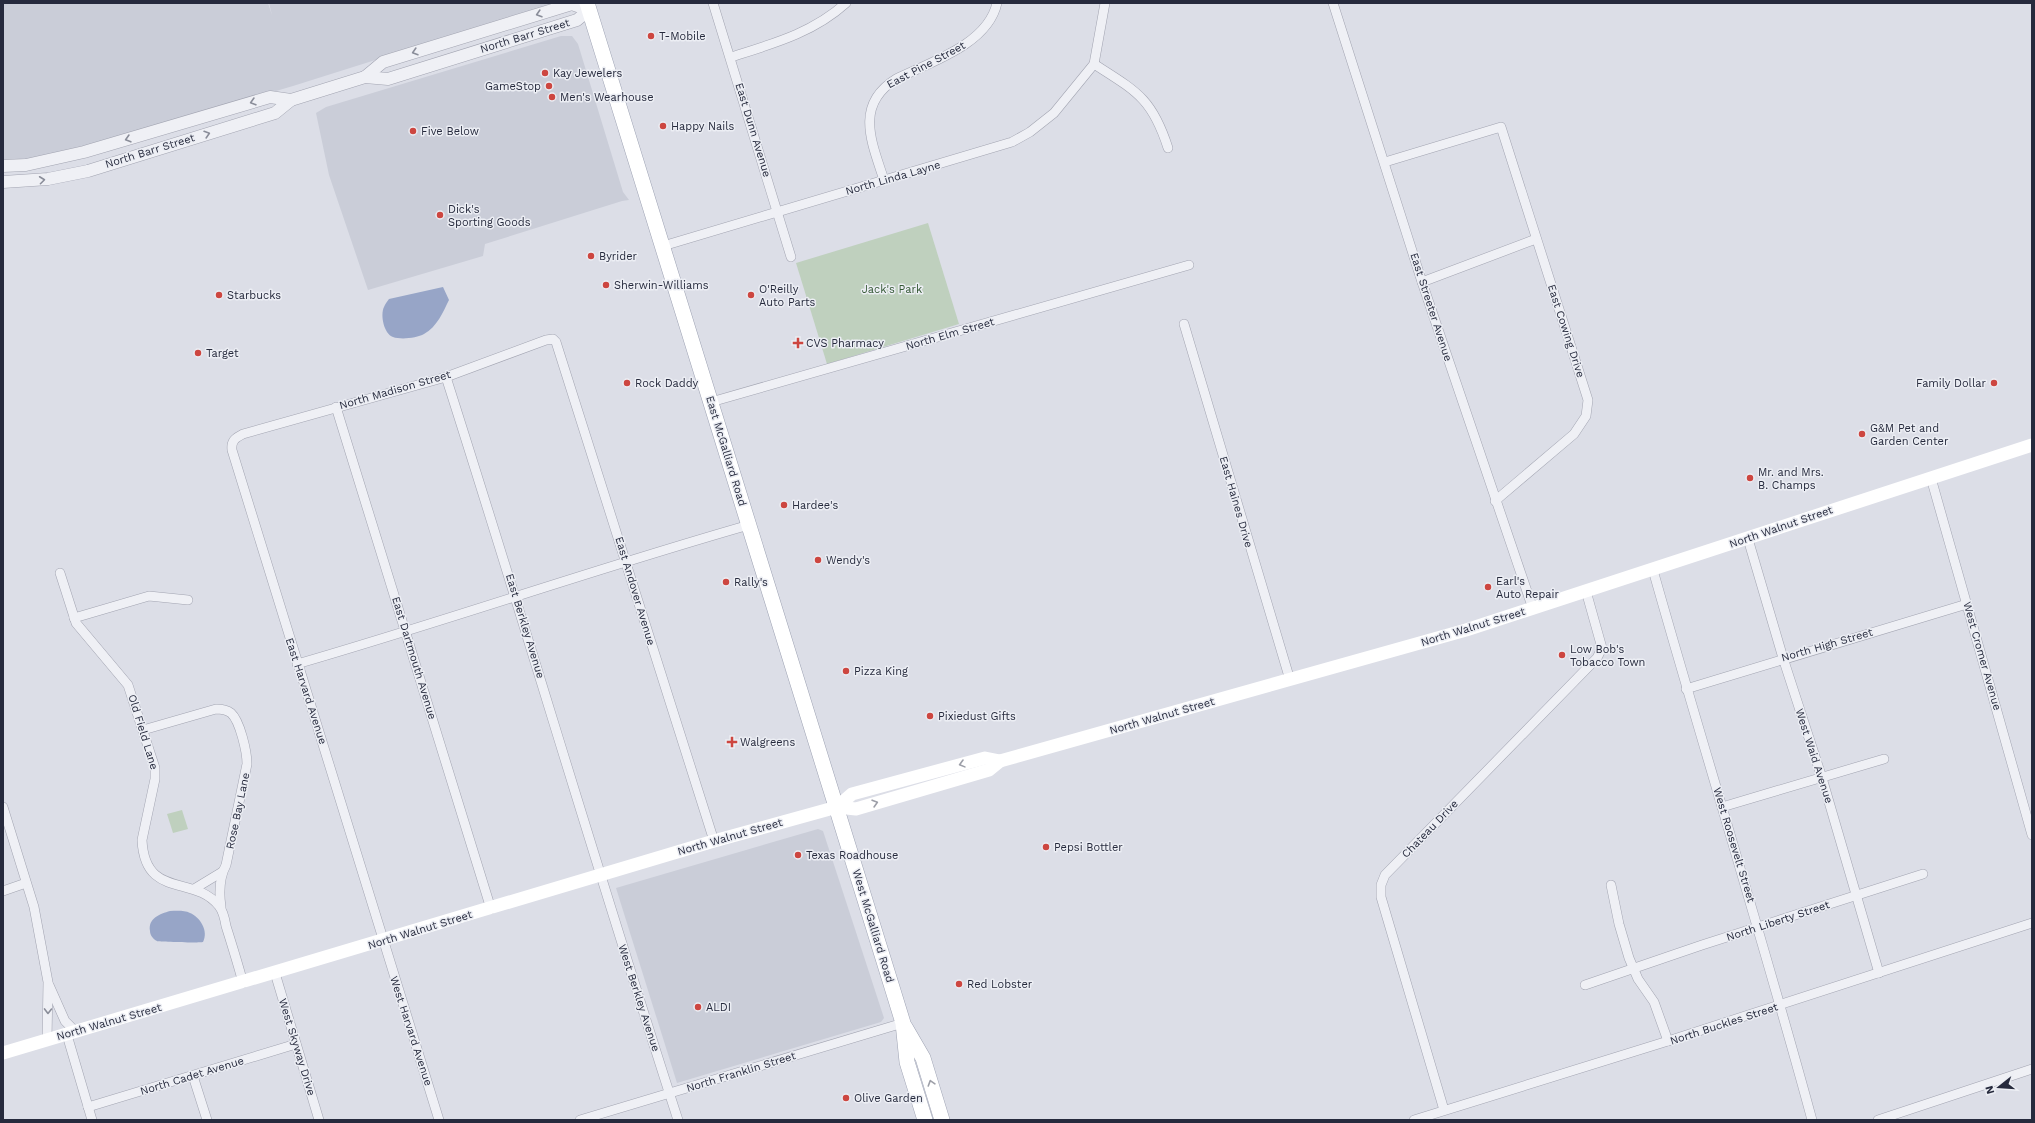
<svg xmlns="http://www.w3.org/2000/svg" width="2035" height="1123" font-family="'Work Sans',sans-serif">
<style>
.built{fill:#cacdd8}
.green{fill:#bfd0be}
.water{fill:#97a5c7}
.lines{fill:none;stroke-linecap:round;stroke-linejoin:round}
.minor-casing{stroke:#a2a4b1;stroke-width:10}
.tertiary-casing{stroke:#a2a4b1;stroke-width:13}
.primary-casing{stroke:#9ca1b2;stroke-width:16}
.minor{stroke:#eff0f5;stroke-width:9}
.tertiary{stroke:#eff0f5;stroke-width:12}
.secondary{stroke:#fff;stroke-width:13}
.primary{stroke:#fff;stroke-width:15}
.oneway{stroke:#8a8d99}
.oneway2{stroke:#9d9fa8}
.poi-dot{fill:#cd4640;stroke:#eceef4;stroke-width:1.5}
.labels{text-anchor:middle;dominant-baseline:central;stroke-width:3;stroke-linejoin:round;paint-order:stroke}
.street-label{font-size:11px;fill:#262a3d;stroke:#eceef4}
.poi-label{font-size:11px;fill:#262a3d;stroke:#eceef4;text-anchor:start}
.park-label{font-size:11px;fill:#345834;stroke:#eceef4}
</style>
<rect width="100%" height="100%" fill="#dcdee7"/>
<g class="built">
<path d="M3 3H268L272 15 269 3H556L293 86 51 158 3 162Z"/>
<path d="M561 36H572L578 44 623 192 629 200 622 201 485 244 483 256 368 290 329 175 316 113 326 107Z"/>
<path d="M818 829 823 831 884 1018 881 1022 677 1083 616 888Z"/>
</g>
<g class="green">
<path d="M928 223 959 324 827 364 796 263Z"/>
<path d="M182 810 188 829 173 833 167 814Z"/>
</g>
<g class="water">
<path d="M443 287 449 300C443 312 437 327 424 334 417 338 401 340 393 337 384 334 380 315 384 307 385 304 387 302 389 299Z"/>
<path d="M170 911C176 911 184 910 190 913 200 917 209 931 203 942 201 943 159 942 157 941 153 939 150 935 150 931 148 918 160 914 170 911Z"/>
</g>
<g class="lines">
<defs>
<g id="minor">
<path d="M713 3 791 257"/>
<path d="M1333 3 1422 282 1533 609"/>
<path d="M731 57C772 44 813 33 846 3"/>
<path d="M1094 64C1136 91 1152 98 1168 148"/>
<path d="M1385 162 1501 127 1588 400 1586 416 1574 434 1495 501"/>
<path d="M884 180C872 143 854 105 896 79 931 62 988 44 997 3"/>
<path d="M663 246 1012 142 1030 132 1054 113 1094 64 1105 3"/>
<path d="M1422 282 1536 239"/>
<path d="M1184 324 1290 680"/>
<path d="M446 377C525 624 598 873 678 1120"/>
<path d="M711 402 1189 265"/>
<path d="M336 407 491 909"/>
<path d="M1931 478 2032 835"/>
<path d="M1748 539 1783 658 1822 778 1879 973"/>
<path d="M1653 570C1705 754 1762 936 1812 1120"/>
<path d="M60 573 76 623 128 685 155 768V779L142 840C145 900 194 874 219 906 223 911 225 920 226 926 232 945 238 964 243 983"/>
<path d="M74 618 149 596 188 600"/>
<path d="M297 664C449 620 598 568 749 525"/>
<path d="M1686 689 1967 604"/>
<path d="M143 730 216 709C222 709 227 710 231 713 240 721 247 752 247 764L226 865C219 878 219 893 221 907"/>
<path d="M3 807 34 907 48 982 47 1041"/>
<path d="M1722 807 1884 759"/>
<path d="M1611 885 1619 924 1629 958 1638 979 1654 1002 1668 1041"/>
<path d="M194 889 222 872"/>
<path d="M3 891 26 883"/>
<path d="M275 973 319 1120"/>
<path d="M49 985 65 1021 76 1032"/>
<path d="M1585 985 1702 945 1923 874"/>
<path d="M67 1035 92 1120"/>
<path d="M193 1076 207 1120"/>
<path d="M88 1107 296 1044"/>
<path d="M1444 1110 1381 897V885L1385 875 1597 658 1602 648 1586 591"/>
<path d="M439 1120 232 450C231 441 235 438 243 434L446 377 546 340 553 339 556 342 714 841"/>
<path d="M580 1120 903 1023"/>
<path d="M1414 1120 1668 1041 2032 923"/>
<path d="M1878 1120 2032 1069"/>
</g>
<g id="tertiary">
<path d="M365 77 383 62 572 4 589 10"/>
<path d="M3 166 26 165 84 152 270 97 291 100 365 77 388 79 577 20 589 10"/>
<path d="M3 182 48 179 88 171 275 113 291 100"/>
</g>
<g id="primary">
<path d="M587 3 891 984 903 1023 907 1062 925 1120"/>
<path d="M905 1027 923 1058 942 1120"/>
</g>
</defs>
<use href="#minor" class="minor-casing"/>
<use href="#tertiary" class="tertiary-casing"/>
<use href="#primary" class="primary-casing"/>
<use href="#minor" class="minor"/>
<use href="#tertiary" class="tertiary"/>
<g class="secondary">
<path d="M837 807 852 794 985 758 1000 761"/>
<path d="M3 1053 714 841 837 807 856 809 989 770 1000 761 1466 630 2032 445"/>
</g>
<use href="#primary" class="primary"/>
</g>
<defs><path id="oneway-chevron" d="M-2-3.5L2.5 0L-2 3.5" fill="none" stroke-width="1.6" stroke-linecap="round" stroke-linejoin="round"/></defs>
<g class="oneway">
<use href="#oneway-chevron" transform="translate(539 14) rotate(163)"/>
<use href="#oneway-chevron" transform="translate(415 52) rotate(163)"/>
<use href="#oneway-chevron" transform="translate(253 102) rotate(164)"/>
<use href="#oneway-chevron" transform="translate(207 134) rotate(-17)"/>
<use href="#oneway-chevron" transform="translate(128 139) rotate(164)"/>
<use href="#oneway-chevron" transform="translate(42 180) rotate(-7)"/>
<use href="#oneway-chevron" transform="translate(48 1011) rotate(91)"/>
</g>
<g class="oneway2">
<use href="#oneway-chevron" transform="translate(962 764) rotate(165)"/>
<use href="#oneway-chevron" transform="translate(875 803) rotate(-16)"/>
<use href="#oneway-chevron" transform="translate(931 1083) rotate(-107)"/>
</g>
<g class="poi-dot">
<circle cx="651" cy="36" r="4"/>
<circle cx="545" cy="73" r="4"/>
<circle cx="549" cy="86" r="4"/>
<circle cx="552" cy="97" r="4"/>
<circle cx="663" cy="126" r="4"/>
<circle cx="413" cy="131" r="4"/>
<circle cx="440" cy="215" r="4"/>
<circle cx="591" cy="256" r="4"/>
<circle cx="606" cy="285" r="4"/>
<circle cx="219" cy="295" r="4"/>
<circle cx="751" cy="295" r="4"/>
<path d="M796 337h4v4h4v4h-4v4h-4v-4h-4v-4h4z"/>
<circle cx="198" cy="353" r="4"/>
<circle cx="627" cy="383" r="4"/>
<circle cx="1994" cy="383" r="4"/>
<circle cx="1862" cy="434" r="4"/>
<circle cx="1750" cy="478" r="4"/>
<circle cx="784" cy="505" r="4"/>
<circle cx="818" cy="560" r="4"/>
<circle cx="726" cy="582" r="4"/>
<circle cx="1488" cy="587" r="4"/>
<circle cx="1562" cy="655" r="4"/>
<circle cx="846" cy="671" r="4"/>
<circle cx="930" cy="716" r="4"/>
<path d="M730 736h4v4h4v4h-4v4h-4v-4h-4v-4h4z"/>
<circle cx="1046" cy="847" r="4"/>
<circle cx="798" cy="855" r="4"/>
<circle cx="959" cy="984" r="4"/>
<circle cx="698" cy="1007" r="4"/>
<circle cx="846" cy="1098" r="4"/>
</g>
<g class="labels">
<g class="street-label">
<text transform="translate(525 36) rotate(-17)">North Barr Street</text>
<text transform="translate(926 65) rotate(-28)">East Pine Street</text>
<text transform="translate(753 130) rotate(73)">East Dunn Avenue</text>
<text transform="translate(150 151) rotate(-17)">North Barr Street</text>
<text transform="translate(893 178) rotate(-16)">North Linda Layne</text>
<text transform="translate(1431 307) rotate(72)">East Streeter Avenue</text>
<text transform="translate(1566 331) rotate(72)">East Cowing Drive</text>
<text transform="translate(950 334) rotate(-16)">North Elm Street</text>
<text transform="translate(395 390) rotate(-16)">North Madison Street</text>
<text transform="translate(726 451) rotate(73)">East McGalliard Road</text>
<text transform="translate(1236 502) rotate(74)">East Haines Drive</text>
<text transform="translate(1781 527) rotate(-19)">North Walnut Street</text>
<text transform="translate(635 591) rotate(73)">East Andover Avenue</text>
<text transform="translate(525 626) rotate(73)">East Berkley Avenue</text>
<text transform="translate(1473 627) rotate(-17)">North Walnut Street</text>
<text transform="translate(1827 645) rotate(-16)">North High Street</text>
<text transform="translate(1982 656) rotate(74)">West Cromer Avenue</text>
<text transform="translate(414 658) rotate(73)">East Dartmouth Avenue</text>
<text transform="translate(306 691) rotate(72)">East Harvard Avenue</text>
<text transform="translate(1162 716) rotate(-16)">North Walnut Street</text>
<text transform="translate(143 732) rotate(73)">Old Field Lane</text>
<text transform="translate(1814 756) rotate(72)">West Waid Avenue</text>
<text transform="translate(238 811) rotate(-78)">Rose Bay Lane</text>
<text transform="translate(1430 829) rotate(-46)">Chateau Drive</text>
<text transform="translate(730 837) rotate(-16)">North Walnut Street</text>
<text transform="translate(1734 845) rotate(73)">West Roosevelt Street</text>
<text transform="translate(1778 921) rotate(-18)">North Liberty Street</text>
<text transform="translate(873 926) rotate(73)">West McGalliard Road</text>
<text transform="translate(420 930) rotate(-17)">North Walnut Street</text>
<text transform="translate(639 998) rotate(72)">West Berkley Avenue</text>
<text transform="translate(109 1022) rotate(-16)">North Walnut Street</text>
<text transform="translate(1724 1024) rotate(-18)">North Buckles Street</text>
<text transform="translate(411 1031) rotate(72)">West Harvard Avenue</text>
<text transform="translate(297 1047) rotate(73)">West Skyway Drive</text>
<text transform="translate(741 1072) rotate(-17)">North Franklin Street</text>
<text transform="translate(192 1076) rotate(-17)">North Cadet Avenue</text>
</g>
<g class="poi-label">
<text x="659" y="36">T-Mobile</text>
<text x="553" y="73">Kay Jewelers</text>
<text x="541" y="86" text-anchor="end">GameStop</text>
<text x="560" y="97">Men's Wearhouse</text>
<text x="671" y="126">Happy Nails</text>
<text x="421" y="131">Five Below</text>
<text x="448" y="209">Dick's<tspan x="448" dy="13">Sporting Goods</tspan></text>
<text x="599" y="256">Byrider</text>
<text x="614" y="285">Sherwin-Williams</text>
<text x="759" y="289">O'Reilly<tspan x="759" dy="13">Auto Parts</tspan></text>
<text x="227" y="295">Starbucks</text>
<text x="806" y="343">CVS Pharmacy</text>
<text x="206" y="353">Target</text>
<text x="635" y="383">Rock Daddy</text>
<text x="1986" y="383" text-anchor="end">Family Dollar</text>
<text x="1870" y="428">G&amp;M Pet and<tspan x="1870" dy="13">Garden Center</tspan></text>
<text x="1758" y="472">Mr. and Mrs.<tspan x="1758" dy="13">B. Champs</tspan></text>
<text x="792" y="505">Hardee's</text>
<text x="826" y="560">Wendy's</text>
<text x="1496" y="581">Earl's<tspan x="1496" dy="13">Auto Repair</tspan></text>
<text x="734" y="582">Rally's</text>
<text x="1570" y="649">Low Bob's<tspan x="1570" dy="13">Tobacco Town</tspan></text>
<text x="854" y="671">Pizza King</text>
<text x="938" y="716">Pixiedust Gifts</text>
<text x="740" y="742">Walgreens</text>
<text x="1054" y="847">Pepsi Bottler</text>
<text x="806" y="855">Texas Roadhouse</text>
<text x="967" y="984">Red Lobster</text>
<text x="706" y="1007">ALDI</text>
<text x="854" y="1098">Olive Garden</text>
</g>
<g class="park-label">
<text x="892" y="289">Jack's Park</text>
</g>
</g>
<rect width="2035" height="1123" fill="none" stroke="#262a3d" stroke-width="8"/>
<g transform="translate(1999 1087) rotate(253)" stroke="#eceef4" stroke-width="3" paint-order="stroke">
<path d="M0-3L7 15L0 10L-7 15Z" fill="#262a3d"/>
<text y="-6" font-size="11" font-weight="bold" text-anchor="middle" fill="#262a3d">N</text>
</g>
</svg>
